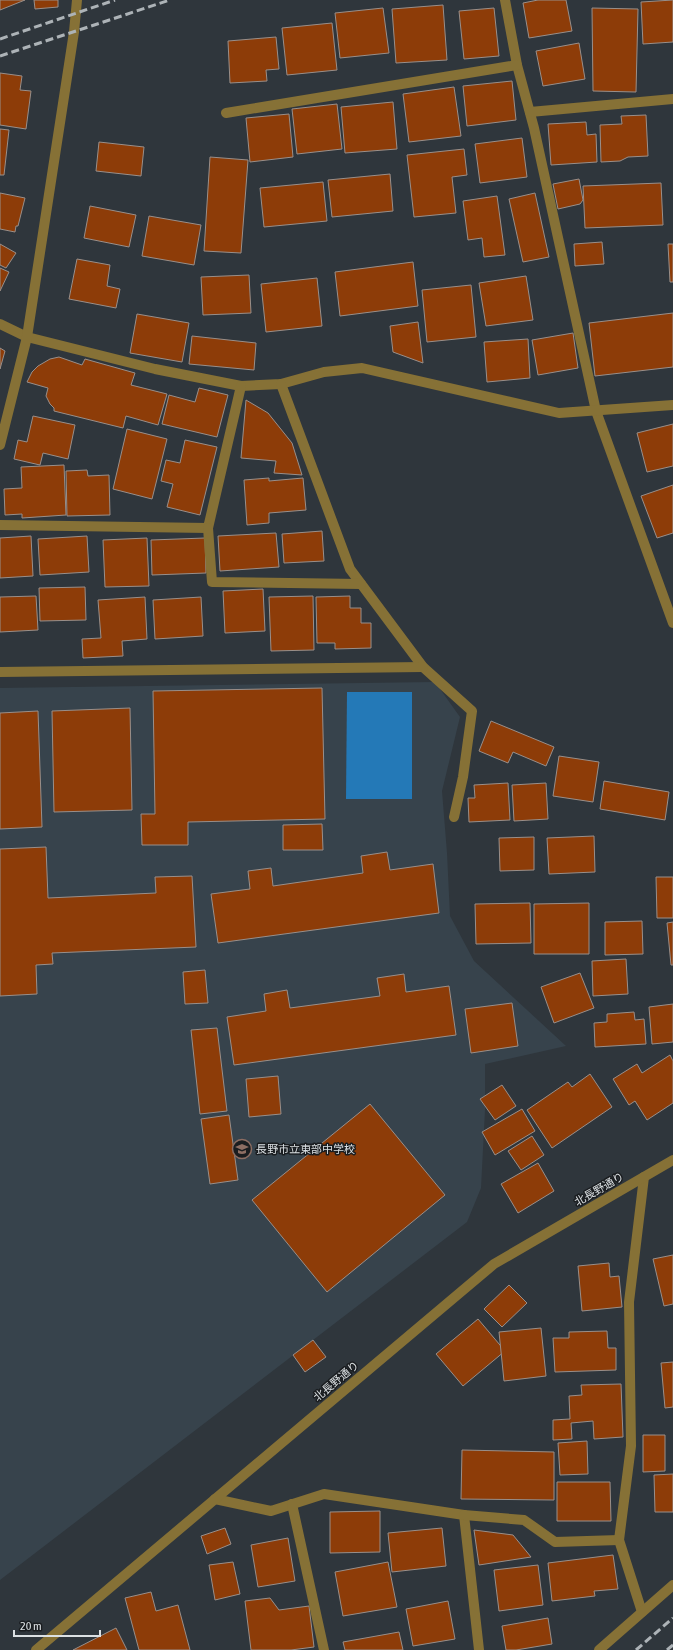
<svg xmlns="http://www.w3.org/2000/svg" width="673" height="1650" font-family="'Asap Condensed','Noto Sans JP',sans-serif">
<style>
.built{fill:#37434c}
.water{fill:#2479b7}
.building{fill:#8d3c08;stroke:#998f8a}
.lines{fill:none;stroke-linecap:round;stroke-linejoin:round}
.minor{stroke:#867136;stroke-width:10}
.rail{stroke:#adb3b7;stroke-width:3;stroke-dasharray:8 4;stroke-linecap:butt}
.labels{text-anchor:middle;dominant-baseline:central;stroke-width:3;stroke-linejoin:round;paint-order:stroke}
.poi-label{font-size:11px;fill:#dce1e4;stroke:#1a1d20;text-anchor:start}
.street-label{font-size:11px;fill:#dce1e4;stroke:#1a1d20}
</style>
<rect width="100%" height="100%" fill="#2f363c"/>
<path class="built" d="M435 682 460 717 442 791 447 853 450 916 474 961 566 1046 485 1064V1110L481 1188 467 1222 0 1580V688Z"/>
<path class="water" d="M347 692H412V799H346Z"/>
<g class="building">
<path d="M0 0H25L0 10Z"/>
<path d="M34 0H58V7L35 9Z"/>
<path d="M538 0H566L572 31 529 38 523 3Z"/>
<path d="M673 0V42L643 44 641 2Z"/>
<path d="M443 5 447 60 396 63 392 9Z"/>
<path d="M383 8 389 53 340 58 335 13Z"/>
<path d="M494 8 499 56 464 59 459 11Z"/>
<path d="M592 8 638 9 636 92 593 91Z"/>
<path d="M332 23 337 70 287 75 282 28Z"/>
<path d="M276 37 279 69 266 70 267 81 230 83 228 41Z"/>
<path d="M579 43 585 79 543 86 536 51Z"/>
<path d="M0 73 22 76 20 90 31 91 26 129 0 125Z"/>
<path d="M512 81 516 120 467 126 463 86Z"/>
<path d="M454 87 461 136 409 142 403 94Z"/>
<path d="M393 102 397 149 345 153 341 107Z"/>
<path d="M337 104 342 149 297 154 292 109Z"/>
<path d="M289 114 293 157 250 162 246 118Z"/>
<path d="M646 115 648 156 628 157 620 161 601 162 600 125 622 124 621 116Z"/>
<path d="M586 122 587 135 596 134 597 162 551 165 548 124Z"/>
<path d="M0 129 9 130 4 175H0Z"/>
<path d="M522 138 527 177 480 183 475 144Z"/>
<path d="M99 142 144 147 141 176 96 171Z"/>
<path d="M464 149 467 175 452 177 456 213 414 217 407 155Z"/>
<path d="M210 157 248 160 241 253 204 251Z"/>
<path d="M390 174 393 211 332 217 328 180Z"/>
<path d="M579 179 583 200 580 204 558 209 553 184Z"/>
<path d="M323 182 327 221 264 227 260 188Z"/>
<path d="M661 183 663 225 585 228 583 186Z"/>
<path d="M0 193 25 198 18 226H16L15 232 0 229Z"/>
<path d="M535 193 549 257 523 262 509 199Z"/>
<path d="M497 196 505 255 484 257 482 238 468 240 463 201Z"/>
<path d="M90 206 136 215 129 247 84 238Z"/>
<path d="M149 216 201 225 194 265 142 256Z"/>
<path d="M602 242 604 264 575 266 574 244Z"/>
<path d="M0 244 16 253 6 268 0 265Z"/>
<path d="M668 244H673V282H670Z"/>
<path d="M77 259 110 265 107 286 120 289 116 308 69 299Z"/>
<path d="M413 262 418 306 340 316 335 272Z"/>
<path d="M0 268 9 272 0 291Z"/>
<path d="M249 275 251 313 203 315 201 277Z"/>
<path d="M526 276 533 320 486 326 479 283Z"/>
<path d="M317 278 322 326 266 332 261 284Z"/>
<path d="M471 285 476 337 427 342 422 290Z"/>
<path d="M673 313V367L595 376 589 323Z"/>
<path d="M137 314 189 323 182 362 130 353Z"/>
<path d="M418 322 423 363 393 352 390 326Z"/>
<path d="M573 333 578 368 538 375 532 340Z"/>
<path d="M192 336 256 343 254 370 189 364Z"/>
<path d="M528 339 530 378 487 382 484 342Z"/>
<path d="M0 348 5 351 0 369Z"/>
<path d="M59 357 82 365 85 359 135 373 131 385 167 394 158 425 126 416 123 428 54 411V408L50 404 46 396 48 388 27 382 32 372 38 366 50 359Z"/>
<path d="M199 388 228 395 217 437 162 424 169 395 195 402Z"/>
<path d="M246 400 268 413 292 443 302 475 274 473 276 461 241 458Z"/>
<path d="M33 416 75 425 68 459 43 453 40 465 14 459 18 440 27 442Z"/>
<path d="M673 424V466L647 472 637 433Z"/>
<path d="M127 429 167 439 152 499 113 489Z"/>
<path d="M185 440 217 447 200 515 167 507 173 484 161 481 166 460 180 463Z"/>
<path d="M64 465 66 515 22 518V514L5 515 4 489 22 488 21 467Z"/>
<path d="M87 470 88 476 109 475 110 515 67 516 66 471Z"/>
<path d="M269 478V481L303 478 306 510 269 513V523L247 525 244 480Z"/>
<path d="M673 485V533L657 538 641 496Z"/>
<path d="M322 531 324 561 284 563 282 534Z"/>
<path d="M276 533 279 567 220 571 218 536Z"/>
<path d="M31 536 33 576 0 578V538Z"/>
<path d="M87 536 89 572 40 575 38 539Z"/>
<path d="M147 538 149 586 105 587 103 540Z"/>
<path d="M205 538 206 573 152 575 151 540Z"/>
<path d="M85 587 86 620 40 621 39 588Z"/>
<path d="M263 589 265 631 225 633 223 591Z"/>
<path d="M36 596 38 630 0 632V597Z"/>
<path d="M313 596 314 650 271 651 269 597Z"/>
<path d="M350 596V608H361V623H371V648L335 649V643H317L316 597Z"/>
<path d="M145 597 147 639 122 641 123 656 83 658 82 639 101 638 98 600Z"/>
<path d="M201 597 203 636 155 639 153 600Z"/>
<path d="M322 688 325 819 188 822V845H142L141 814H155L153 691Z"/>
<path d="M130 708 132 810 54 812 52 711Z"/>
<path d="M38 711 42 827 0 829V713Z"/>
<path d="M491 721 554 747 546 766 513 752 508 763 479 751Z"/>
<path d="M559 756 599 762 593 802 553 796Z"/>
<path d="M604 781 669 792 665 820 600 809Z"/>
<path d="M508 783 510 820 469 822 468 798H475L474 785Z"/>
<path d="M546 783 548 819 514 821 512 785Z"/>
<path d="M322 824 323 850H283V825Z"/>
<path d="M594 836 595 872 549 874 547 838Z"/>
<path d="M534 837V870L500 871 499 838Z"/>
<path d="M46 847 48 898 156 893 155 877 192 876 196 947 52 953 53 964 36 965 37 994 0 996V849Z"/>
<path d="M387 852 390 870 433 864 439 913 218 943 211 894 250 889 248 871 271 868 273 886 363 873 361 856Z"/>
<path d="M656 877H673V918H657Z"/>
<path d="M530 903 531 943 476 944 475 904Z"/>
<path d="M589 903V954H534V904Z"/>
<path d="M642 921 643 954 605 955V922Z"/>
<path d="M673 922V965H671L667 923Z"/>
<path d="M626 959 628 994 593 996 592 961Z"/>
<path d="M205 970 208 1003 185 1004 183 972Z"/>
<path d="M580 973 594 1008 554 1023 541 987Z"/>
<path d="M404 974 406 992 449 986 456 1035 234 1065 227 1017 266 1011 264 994 287 990 290 1008 380 996 377 978Z"/>
<path d="M512 1003 518 1046 471 1053 465 1009Z"/>
<path d="M673 1004V1042L652 1044 649 1007Z"/>
<path d="M634 1012 635 1020 644 1019 646 1044 595 1047 594 1023 607 1022V1014Z"/>
<path d="M217 1028 227 1111 200 1114 191 1030Z"/>
<path d="M670 1055 673 1061V1103L647 1120 635 1101 629 1105 613 1079 637 1064 642 1073Z"/>
<path d="M590 1074 612 1107 552 1148 527 1110 568 1082 572 1087Z"/>
<path d="M278 1076 281 1114 249 1117 246 1079Z"/>
<path d="M502 1085 516 1106 495 1120 480 1099Z"/>
<path d="M370 1104 445 1195 327 1292 252 1200Z"/>
<path d="M522 1109 535 1131 495 1155 482 1132Z"/>
<path d="M229 1115 238 1180 210 1184 201 1119Z"/>
<path d="M532 1136 544 1155 521 1170 508 1151Z"/>
<path d="M538 1163 554 1191 518 1213 501 1184Z"/>
<path d="M673 1255V1304L664 1306 653 1259Z"/>
<path d="M609 1263 610 1277 619 1276 622 1307 582 1311 578 1266Z"/>
<path d="M509 1285 527 1303 502 1327 484 1309Z"/>
<path d="M478 1319 505 1351 463 1386 436 1354Z"/>
<path d="M541 1328 546 1376 504 1381 499 1332Z"/>
<path d="M607 1331 608 1348H616V1370L555 1372 553 1338H569V1332Z"/>
<path d="M313 1340 326 1357 305 1372 293 1355Z"/>
<path d="M673 1362V1407L665 1408 661 1363Z"/>
<path d="M621 1384 623 1437 594 1439 593 1421 571 1423 572 1439 553 1440V1420L570 1419 569 1396 582 1395 581 1385Z"/>
<path d="M643 1435H665V1471L643 1472Z"/>
<path d="M587 1441 588 1474 560 1475 558 1443Z"/>
<path d="M462 1450 554 1452V1500L461 1499Z"/>
<path d="M673 1474V1512H655L654 1475Z"/>
<path d="M557 1482H610L611 1521H557Z"/>
<path d="M380 1511V1552L330 1553V1512Z"/>
<path d="M225 1528 231 1544 207 1554 201 1536Z"/>
<path d="M442 1528 446 1566 392 1572 388 1533Z"/>
<path d="M474 1530 513 1535 531 1557 479 1565Z"/>
<path d="M288 1538 295 1581 258 1587 251 1545Z"/>
<path d="M613 1555 618 1589 594 1591 595 1596 552 1601 548 1563Z"/>
<path d="M233 1562 240 1594 215 1600 209 1565Z"/>
<path d="M388 1562 397 1607 343 1616 335 1572Z"/>
<path d="M538 1565 543 1605 499 1611 494 1570Z"/>
<path d="M151 1592 156 1611 178 1605 190 1650H139L125 1598Z"/>
<path d="M270 1598 279 1610 309 1606 314 1647 291 1650H251L245 1601Z"/>
<path d="M448 1601 455 1639 413 1646 406 1609Z"/>
<path d="M548 1618 552 1644 516 1650H506L502 1626Z"/>
<path d="M116 1628 127 1650H73Z"/>
<path d="M399 1632 403 1650H345L343 1642Z"/>
</g>
<g class="lines">
<g class="minor">
<path d="M505 0 517 65 534 128 596 411 673 623"/>
<path d="M530 112 673 99"/>
<path d="M226 113 517 65"/>
<path d="M0 324 27 337 155 369 241 386 281 384 324 372 362 368 559 413 673 405"/>
<path d="M281 384 350 569 423 667 472 711 463 777 454 817"/>
<path d="M0 445 27 337 74 32 77 0"/>
<path d="M0 525 208 528 241 386"/>
<path d="M208 528 212 582 361 584"/>
<path d="M0 672 423 667"/>
<path d="M215 1499 271 1511 324 1494 464 1515 479 1650"/>
<path d="M292 1504 324 1650"/>
<path d="M464 1515 524 1520 555 1542 619 1540"/>
<path d="M642 1612 619 1540 631 1446 629 1302 644 1177"/>
<path d="M36 1650 494 1264 673 1160"/>
<path d="M599 1650 673 1585"/>
</g>
<g class="rail">
<path d="M0 39 115 0"/>
<path d="M0 56 170 0"/>
<path d="M636 1650 673 1618"/>
<path d="M667 1650 673 1645"/>
</g>
</g>
<defs>
<symbol id="school-ring" viewBox="-11 -11 22 22"><circle r="9.5" fill="#1a1d20" stroke="#8d6e63" stroke-width="1.5"/><path d="M0-5L7-2L0 1L-7-2ZM-4 1L0 2.5L4 1V4Q0 6-4 4Z" fill="#8d6e63"/></symbol>
</defs>
<g fill-rule="evenodd">
<use href="#school-ring" x="231" y="1138" width="22" height="22"/>
</g>
<g class="labels">
<g class="poi-label">
<text x="256" y="1149">長野市立東部中学校</text>
</g>
<g class="street-label">
<text transform="translate(599 1189) rotate(-30)">北長野通り</text>
<text transform="translate(336 1381) rotate(-40)">北長野通り</text>
</g>
</g>
<path d="M14 1630v6h86v-6" fill="none" stroke="#dce1e4" stroke-width="2"/>
<text x="20" y="1630" font-size="12" fill="#dce1e4" stroke="#1a1d20" stroke-width="3" paint-order="stroke">20 m</text>
</svg>
